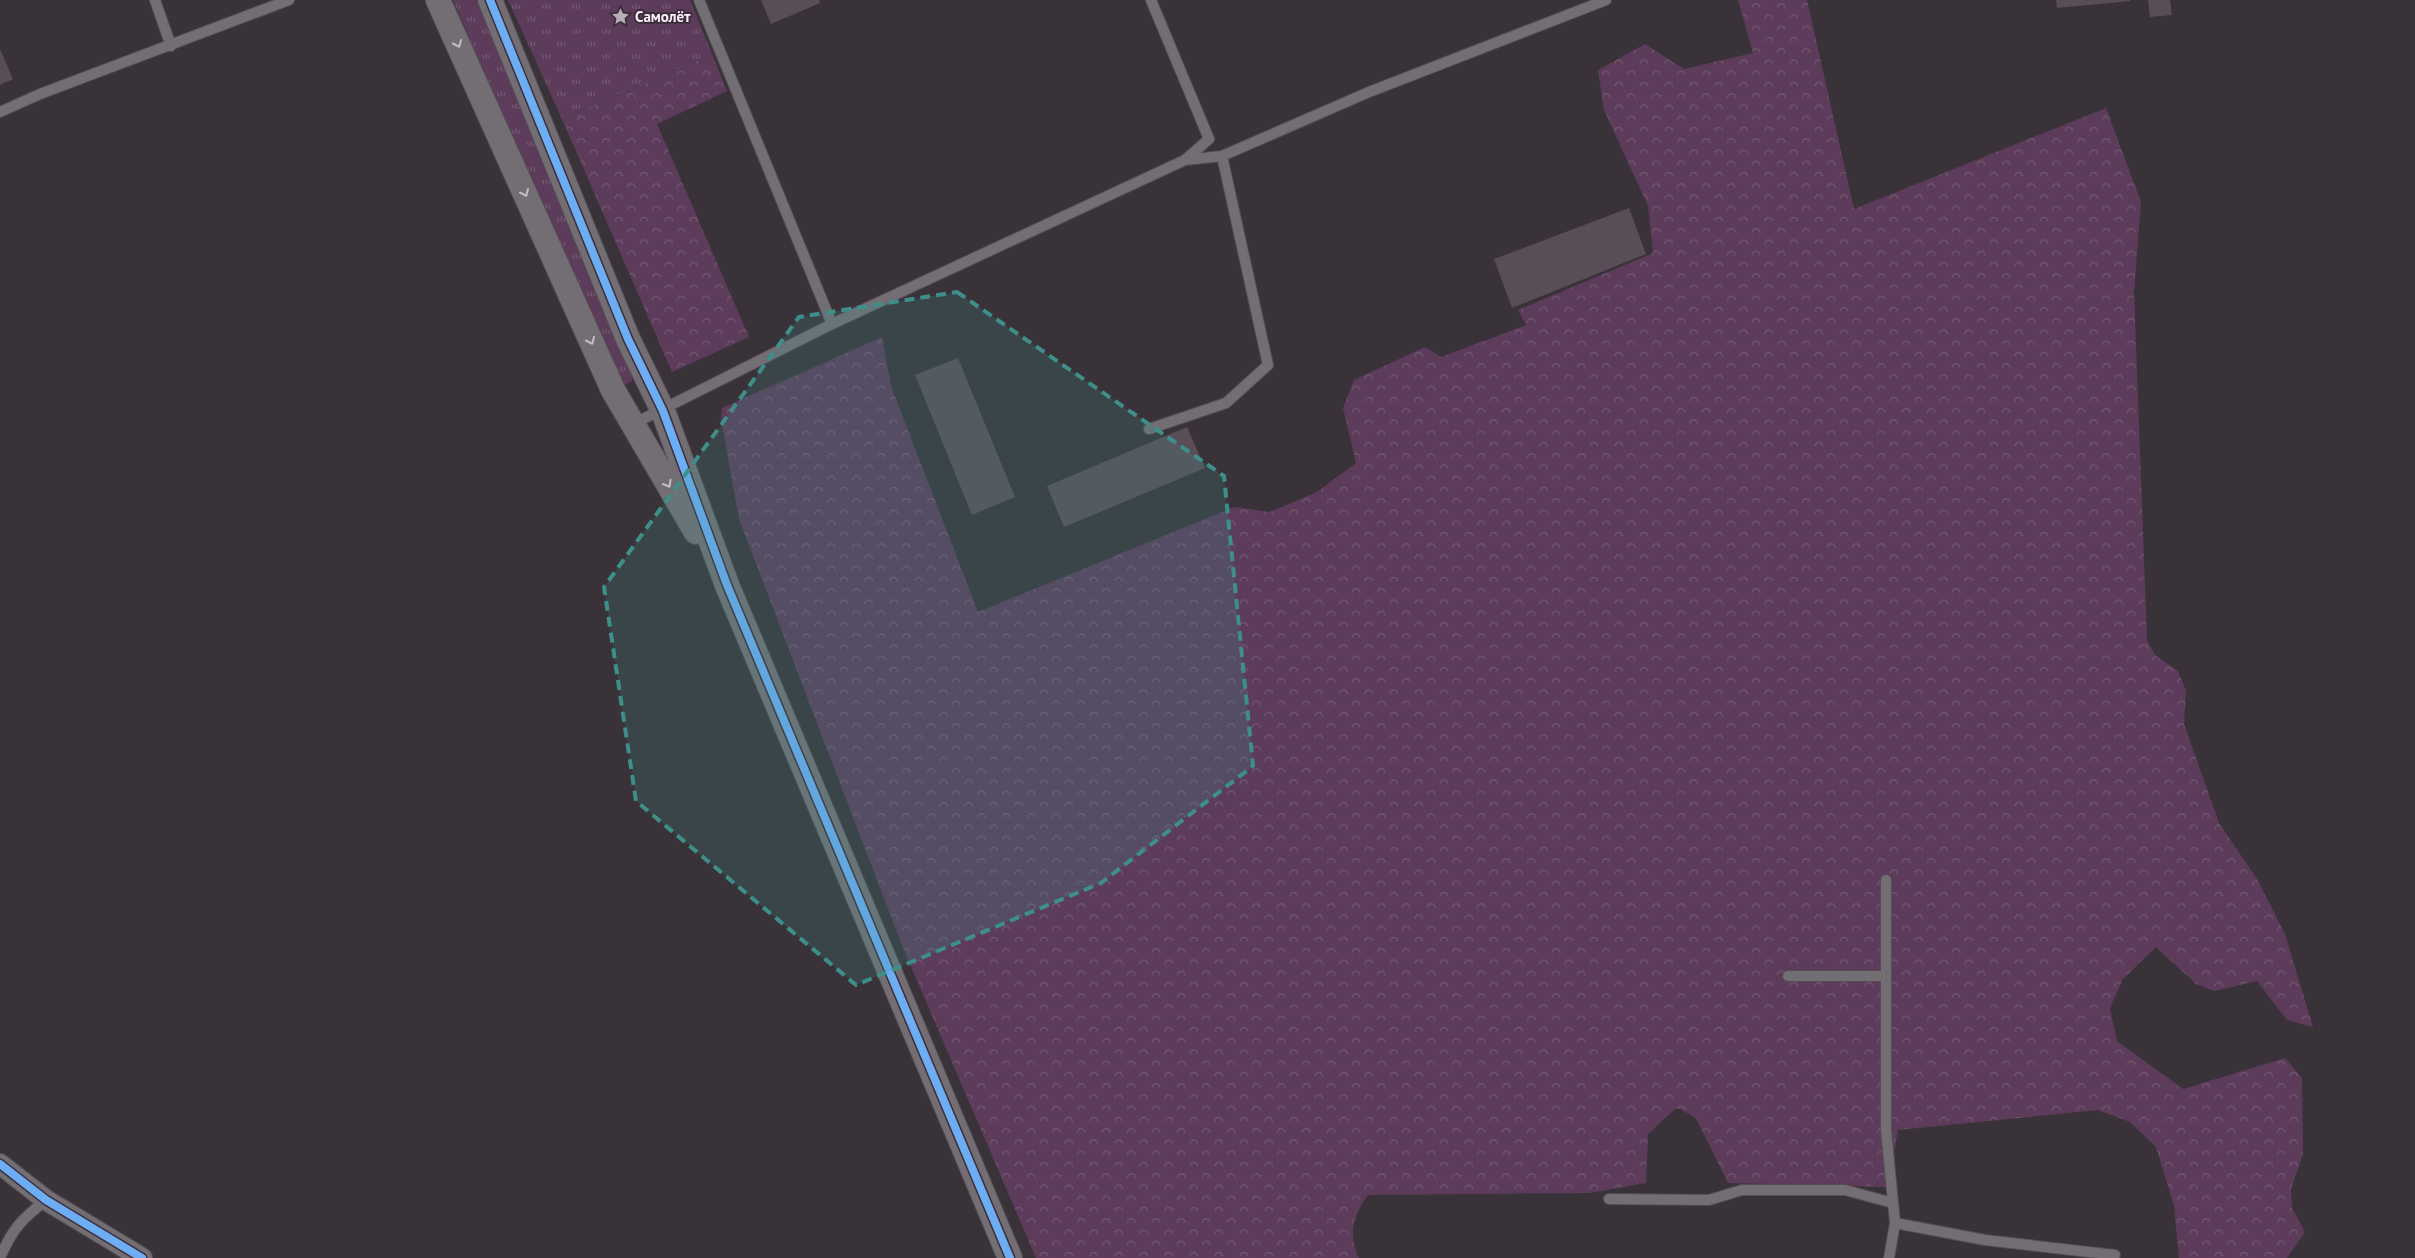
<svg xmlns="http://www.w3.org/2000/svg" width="2415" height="1258" font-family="'PT Sans',sans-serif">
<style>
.grass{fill:url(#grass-tufts)}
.forest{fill:url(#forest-crowns)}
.building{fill:#594d58}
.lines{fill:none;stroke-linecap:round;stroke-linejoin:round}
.service-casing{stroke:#554e54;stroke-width:12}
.minor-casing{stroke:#554e54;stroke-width:22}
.tertiary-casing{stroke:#554e54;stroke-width:26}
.service{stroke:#736e73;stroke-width:10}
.minor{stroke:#736e73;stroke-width:20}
.tertiary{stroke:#736e73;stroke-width:24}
.cycleway-casing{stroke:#3d2e3c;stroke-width:11}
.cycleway{stroke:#6dadf4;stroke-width:8}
.oneway{stroke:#c5bdc4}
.marked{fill:#3e8f8a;fill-opacity:0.2;stroke:#3e8f8a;stroke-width:4;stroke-dasharray:10 6;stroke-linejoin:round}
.labels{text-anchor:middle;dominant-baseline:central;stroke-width:4;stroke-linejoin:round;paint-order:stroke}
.poi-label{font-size:15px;font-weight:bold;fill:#fbf1fa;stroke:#3d2e3c;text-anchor:start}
</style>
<defs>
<pattern id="grass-tufts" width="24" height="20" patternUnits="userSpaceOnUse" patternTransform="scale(1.25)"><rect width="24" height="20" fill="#5c3c5a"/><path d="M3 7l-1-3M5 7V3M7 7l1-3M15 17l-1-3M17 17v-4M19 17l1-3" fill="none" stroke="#745973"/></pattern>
<pattern id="forest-crowns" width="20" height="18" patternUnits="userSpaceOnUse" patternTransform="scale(1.25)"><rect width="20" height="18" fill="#5c3c5a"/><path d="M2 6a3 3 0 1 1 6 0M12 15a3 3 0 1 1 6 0" fill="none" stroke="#745973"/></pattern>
</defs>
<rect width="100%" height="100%" fill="#3a3239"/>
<g class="grass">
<path d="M453 0H476L634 371 632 381 624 385 616 379Z"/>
<path d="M508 0H690L712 54 562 119Z"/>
</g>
<g class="forest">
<path d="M1738 0H1807L1854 209 2106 108 2141 202 2134 292 2147 640 2155 655 2178 671 2186 691 2184 724 2219 823 2257 879 2285 934 2313 1027 2287 1020 2257 981 2214 991 2196 984 2156 947 2123 979 2110 1008 2117 1041 2183 1089 2285 1058 2302 1078 2303 1154 2291 1189 2292 1208 2305 1232 2287 1258H2179L2174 1206 2156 1147 2130 1122 2098 1110 1898 1130 1888 1187 1728 1183 1696 1118 1680 1109H1675L1648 1134 1646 1183 1590 1193 1368 1195C1354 1214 1347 1235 1359 1258H1036L903 948 739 519 721 419 722 408 882 337 891 386 978 612 1234 507 1270 512 1317 492 1356 463 1343 408 1354 380 1425 347 1441 357 1526 325 1518 310 1653 253 1648 206 1604 110 1598 70 1645 44 1684 69 1753 53Z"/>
<path d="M712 54 727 91 657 124 749 337 672 372 562 119Z"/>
</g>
<g class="building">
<path d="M761 0H819L820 3 771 24Z"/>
<path d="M2056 0H2130V1L2057 8Z"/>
<path d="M2148 0H2170L2172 15 2150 17Z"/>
<path d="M0 49 13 79 0 85Z"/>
<path d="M1629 208 1646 254 1512 308 1494 259Z"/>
<path d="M958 358 1015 497 972 515 915 375Z"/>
<path d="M1187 427 1205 468 1064 527 1047 486Z"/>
</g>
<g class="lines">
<defs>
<g id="service">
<path d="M155 0 171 46"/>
<path d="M699 0 832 324"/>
<path d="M0 112 40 94 289 0"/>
<path d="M1185 160 1222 156 1369 92 1606 0"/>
<path d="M633 424 832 324 1185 160 1209 139 1151 0"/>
<path d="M1149 429 1226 403 1268 365 1222 156"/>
<path d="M1886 880V1130L1895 1223 1889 1258"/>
<path d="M1788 976H1886"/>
<path d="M1609 1199 1709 1200 1742 1190H1845L1893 1203"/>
<path d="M1895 1223 1985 1240 2115 1255"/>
<path d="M0 1258C12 1229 22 1219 46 1200"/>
</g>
<path id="minor" d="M0 1164 46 1200 142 1258"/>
<g id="tertiary">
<path d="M438 0 613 390 696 532"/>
<path d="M490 0 628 339 663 411 727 585 1010 1258"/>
</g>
</defs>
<use href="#service" class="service-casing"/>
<use href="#minor" class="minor-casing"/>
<use href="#tertiary" class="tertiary-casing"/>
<use href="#service" class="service"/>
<use href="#minor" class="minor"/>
<use href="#tertiary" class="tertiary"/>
<defs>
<g id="cycleway">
<path d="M490 0 628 339 663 411 727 585 1010 1258"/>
<path d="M0 1164 46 1200 142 1258"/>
</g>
</defs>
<use href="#cycleway" class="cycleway-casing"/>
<use href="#cycleway" class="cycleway"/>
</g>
<defs><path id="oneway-chevron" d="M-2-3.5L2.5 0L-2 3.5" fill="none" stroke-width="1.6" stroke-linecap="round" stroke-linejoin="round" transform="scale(1.25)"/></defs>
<g class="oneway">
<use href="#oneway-chevron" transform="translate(458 44) rotate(66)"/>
<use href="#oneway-chevron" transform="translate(525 193) rotate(66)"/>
<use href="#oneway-chevron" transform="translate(591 341) rotate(66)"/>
<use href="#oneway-chevron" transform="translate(668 484) rotate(60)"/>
</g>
<path class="marked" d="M957 292 1224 476 1253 766 1101 883 856 985 636 801 604 587 799 317Z"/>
<defs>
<symbol id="sight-bare" viewBox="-9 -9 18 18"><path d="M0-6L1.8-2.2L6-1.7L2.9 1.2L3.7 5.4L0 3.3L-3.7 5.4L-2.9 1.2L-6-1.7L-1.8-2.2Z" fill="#b7aeb6" stroke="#3d2e3c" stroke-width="2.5" paint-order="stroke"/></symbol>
</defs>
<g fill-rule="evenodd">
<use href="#sight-bare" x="608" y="4" width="25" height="25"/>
</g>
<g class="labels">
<g class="poi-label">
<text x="635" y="16">Самолёт</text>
</g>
</g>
</svg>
